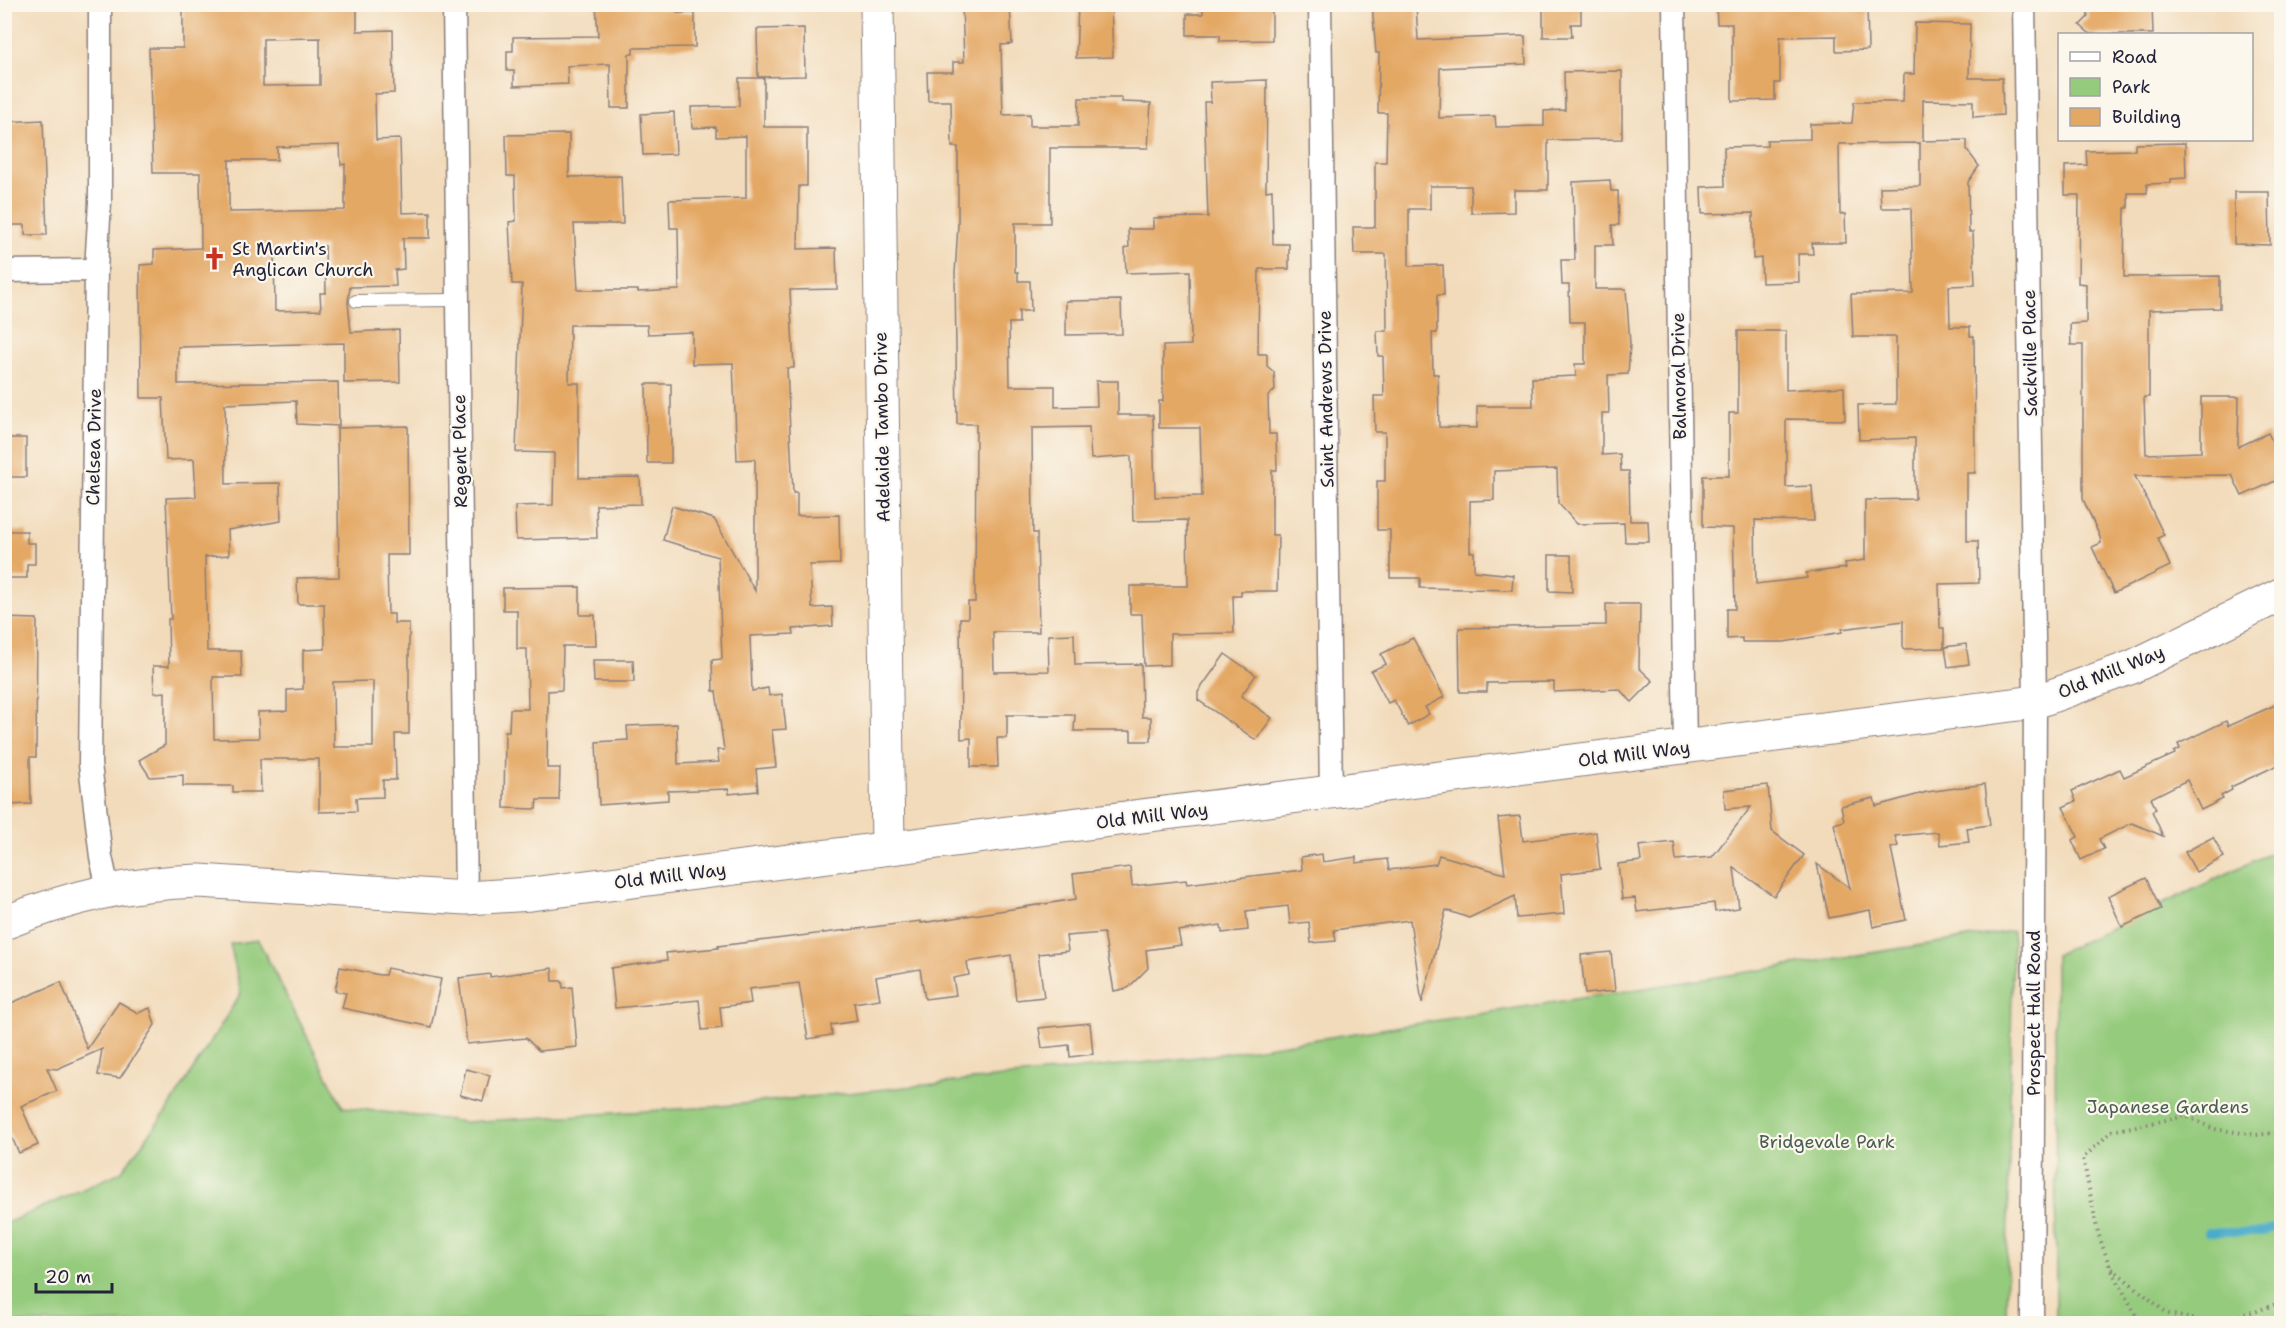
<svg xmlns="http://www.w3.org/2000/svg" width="2286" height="1328" font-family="'Shantell Sans',sans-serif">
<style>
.green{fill:#95cb7d;stroke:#5c765c;stroke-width:1.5}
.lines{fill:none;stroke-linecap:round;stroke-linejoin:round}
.stream{stroke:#49acc9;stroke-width:8}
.building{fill:#e4a865;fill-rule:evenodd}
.lane-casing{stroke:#8a7e7b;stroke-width:14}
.street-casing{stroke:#8a7e7b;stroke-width:25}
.secondary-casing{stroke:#8a7e7b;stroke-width:35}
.path{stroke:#8a7e7b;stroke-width:4;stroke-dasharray:1.5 4.5;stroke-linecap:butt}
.lane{stroke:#fff;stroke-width:12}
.street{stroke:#fff;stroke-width:22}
.secondary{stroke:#fff;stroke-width:33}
.labels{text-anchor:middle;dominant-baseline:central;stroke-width:4.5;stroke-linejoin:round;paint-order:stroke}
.poi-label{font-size:18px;fill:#22223b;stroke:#fbf7ec;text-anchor:start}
.street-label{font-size:18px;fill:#22223b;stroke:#fbf7ec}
.park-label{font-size:18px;fill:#4a5d52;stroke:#fbf7ec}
</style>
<rect width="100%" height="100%" fill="#fbf7ec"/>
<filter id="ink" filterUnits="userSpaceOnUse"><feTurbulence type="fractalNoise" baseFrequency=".0167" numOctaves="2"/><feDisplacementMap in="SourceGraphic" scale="12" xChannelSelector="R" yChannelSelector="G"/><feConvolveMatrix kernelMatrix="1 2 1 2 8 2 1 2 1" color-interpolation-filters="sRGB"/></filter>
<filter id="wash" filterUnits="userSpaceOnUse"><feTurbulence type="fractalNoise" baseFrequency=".008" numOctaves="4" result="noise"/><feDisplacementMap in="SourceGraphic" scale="24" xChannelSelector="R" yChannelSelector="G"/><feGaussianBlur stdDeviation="1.35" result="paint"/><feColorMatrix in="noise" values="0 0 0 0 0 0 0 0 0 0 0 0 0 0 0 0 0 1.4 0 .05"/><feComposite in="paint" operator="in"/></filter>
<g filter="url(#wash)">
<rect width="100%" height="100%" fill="#f2dbbb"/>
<g class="green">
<path d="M2281 848V1323H2056L2055 955Z"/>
<path d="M2013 931 2006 1323H5V1224L121 1172 169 1108 241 993 230 944 258 940 343 1107 465 1122 712 1107 1208 1056Z"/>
</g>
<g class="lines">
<path class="stream" d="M2208 1232H2264L2282 1223"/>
</g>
<g id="blocks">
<g class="building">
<path d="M183 4H357V31L393 30 394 93 375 94 376 140 400 139 402 213 430 212V238H403L404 269 395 270 396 286 350 287 348 302 351 332 399 330 400 382 344 383V343L178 347V384L338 382 339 426 297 424 296 401 225 404 226 484 280 483 281 521 228 530 229 555 205 557 207 651H241L242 677H213L214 739 259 738 258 712 287 711V690L303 689V650L325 649 324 604H298L297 578 339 577 337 428 408 426 409 555H387L388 614H394V623H409V734H395L396 780H383V797L356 798 357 811 319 812V759H260L261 792H233V786H183V775L150 777 139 760 165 745V692L154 693 153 666H169L168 619H171L166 498 196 497 194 459 166 460 163 398H141L140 265 154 264V250L201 248 200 173H153L149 48H183ZM320 38V85L263 86V39ZM340 145 341 165 345 164V210L229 212V160H277V147ZM325 246 326 293H320L321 310 275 311 274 248ZM373 681V747H334L333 682Z"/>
<path d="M596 4H677V13H695V47L633 48V54H629V108H611L610 64 567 66 568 84 514 86V71H507V51H513V37L598 36Z"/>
<path d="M962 4H1010L1012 44 1001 45 1003 115 1030 114V126H1078L1079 98H1122V102L1151 103 1148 148H1050V223H1015V272H1018V281H1030L1031 311H1019V323H1009L1010 386H1055V407L1097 406 1096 381H1118V415H1153L1155 497 1202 496 1200 428H1159V401H1163V346L1191 345 1190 271 1126 273 1125 248 1129 247 1128 229H1153V218L1208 217 1204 102H1211L1210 82 1267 80 1266 191 1272 190 1273 244H1289V269H1259L1258 354H1267V366L1274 372 1275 390 1268 396 1269 434H1276L1277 470H1272V535H1278L1277 591H1241V596H1233L1234 633 1170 634V665L1144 666 1142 614H1130V586H1188L1187 520 1133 521 1131 456 1091 459 1089 427 1032 428 1033 533H1037L1039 632H993L994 672 1049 671 1048 635 1074 634 1075 665 1141 664 1142 717H1151V741H1131V731H1074L1075 715H1007V738H997L998 767H971V738L961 739 960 618H968V602H975L976 424H957L955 274 958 225V147H952L951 101H928L927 72H953V62H964Z"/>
<path d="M1078 4H1111L1113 57 1076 58Z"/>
<path d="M1203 4H1272V40L1220 41V35H1187V14H1203Z"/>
<path d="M1372 4H1416L1418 40 1525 36 1526 64 1440 68 1439 118 1495 116 1496 127 1544 126V111L1565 110 1564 72 1622 71V139L1548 140V190H1514V212L1471 213V186H1430V209H1409V266L1443 265 1444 295H1437V333H1432L1433 374H1438L1439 427 1477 428V406H1533L1532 378 1576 376 1575 364H1585V322H1570L1569 285H1562L1561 260H1575L1573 182 1610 180 1611 191H1618L1619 225H1612L1613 245H1595V289H1626L1630 344 1628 374 1608 375 1609 413H1602V455L1620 454 1621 471H1629L1630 521H1648L1649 542H1625L1624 523 1577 524 1558 503 1557 469 1494 471V500L1470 501V552H1474V571L1513 575 1512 590 1420 588V578H1390V530H1377V481H1385V432H1375L1374 396H1384L1383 356H1378L1377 331H1387L1386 254H1354L1353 227H1375V162H1386L1387 113H1378L1379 53H1376Z"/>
<path d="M1543 4H1581V24H1571L1572 37H1543Z"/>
<path d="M1716 4H1867L1868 50 1836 51V36L1780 37V83H1775V100L1732 101V24H1717Z"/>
<path d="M2087 4H2152L2153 34H2090L2080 25 2088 17Z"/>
<path d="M1915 23 1970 24 1969 78H2002L2003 115 1973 117V101L1923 100V141L1967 140V150L1979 166 1968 182 1969 232H1973L1975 285 1949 286 1950 327H1970V336H1974L1975 473H1967V541H1978L1979 583 1939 584 1940 628H1944V648L1903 649V621L1842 629V632L1784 642H1742V638L1727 639V609H1735L1733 528 1703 527V476H1729V413H1738V331H1786V390L1844 387 1845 420 1786 419V487L1812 486 1814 521 1755 520 1756 584 1807 578 1806 573 1846 568 1845 563 1865 560V500L1915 499V438L1859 440 1858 405 1896 404V337H1853L1851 294 1913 293 1911 208H1881L1880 187 1920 186V143L1839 144 1840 214H1845L1846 243H1812L1813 254H1798L1799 282 1762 283 1761 258 1753 259V213L1702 214 1701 187 1725 186 1724 147 1767 146V140L1810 139V124L1852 123 1854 102H1903L1904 74H1914Z"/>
<path d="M804 28 805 76 758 77 757 29Z"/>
<path d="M739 78H764V127H807V186H799L798 249 836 248 837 289 790 290 794 368H787L793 493H797V516L839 515 840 564 810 565 812 608 832 607 833 626 793 629 794 634 750 636 752 691 768 688 769 696 782 694 786 729 772 730 776 767 756 769 758 791 729 794V789L668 791V800L599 805 596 742 628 740 627 726 677 724 678 764 719 762 717 750H724L716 691H713L712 660 722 659 718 557 663 540 672 506 714 519 755 591V459L737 460 733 363 692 364V332L648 334 647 325H570L569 383H579V478L640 477 641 504 596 505 597 538 516 540 515 506 553 505 554 453 516 452 522 284H512L509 222 516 221 515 176H507L506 135 569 134V177L621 176 623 224H574L578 290H638V292L679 290 678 228H670L669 200 746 198V136L716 137V127L692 128 691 107 739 106Z"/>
<path d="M674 112 676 154 643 155 641 114Z"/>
<path d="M43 120 47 235H25V225H4V122Z"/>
<path d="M2185 143 2186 178 2171 179V183L2147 184V193H2128V208H2125L2124 277 2220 276V308L2149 310V397H2144L2146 454 2201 452V397H2239L2238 447 2268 433 2282 462V478L2242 496 2232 475 2135 476 2164 535 2158 538 2170 566 2114 593 2092 547 2101 543 2100 537 2083 499V345H2071L2070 324 2086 323V284L2078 283 2079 195H2065V166L2087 165 2086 151 2135 150V144Z"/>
<path d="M2234 192H2269L2270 245 2234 244Z"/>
<path d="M1121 300 1122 334 1066 335V301Z"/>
<path d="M646 384H671V463H647Z"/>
<rect x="4" y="438" width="22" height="39"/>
<path d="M4 531H27V543H35V564H27V578H4Z"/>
<path d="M1549 555H1571L1572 592 1549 591Z"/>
<path d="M580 587V615H595L596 646H563L562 690 548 691 547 768H560L559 800H537L536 809 504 808 505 731H509L510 709H528L527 649H517V610H503V588Z"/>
<path d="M1606 604H1640L1639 668 1653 681 1632 702 1619 689 1554 692V682L1487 683V692H1460L1459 628 1606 625Z"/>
<path d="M4 618 37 619 36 757H30L31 804 4 805Z"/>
<path d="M1413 638 1444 697 1425 707 1429 714 1408 726 1394 700 1388 703 1371 671 1386 664 1381 654Z"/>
<path d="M1966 644 1969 664 1948 667 1945 647Z"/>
<path d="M1225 654 1256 675 1241 696 1272 718 1256 740 1198 700V692Z"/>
<path d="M593 660H633L634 682H594Z"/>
<path d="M2282 702V763L2231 787 2232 790 2221 796 2223 799 2201 810 2187 780 2151 798 2156 809 2152 811 2163 836 2132 823 2099 839 2104 849 2081 860 2072 840 2078 837 2063 807 2076 801 2072 791 2120 769 2124 777 2175 754 2174 752 2180 749 2178 744 2226 721 2228 726Z"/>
<path d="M1985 784 1990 825 1967 828 1969 842 1940 845 1938 832 1895 836 1898 846 1891 848 1906 920 1873 927 1870 910 1829 918 1817 864 1850 888 1834 824 1844 821 1841 806 1874 798 1876 806 1927 792Z"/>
<path d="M1768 785 1772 831 1804 855 1774 896 1734 868 1739 908 1715 912 1714 903 1637 912 1635 898 1622 899 1618 864 1641 861 1639 846 1674 842 1676 860 1712 857 1751 807 1725 809 1724 790Z"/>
<path d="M1520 816 1523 841 1596 832 1600 869 1561 874 1564 914 1517 918 1515 896 1469 918 1446 910 1422 1003 1410 920 1334 930 1336 941 1311 943 1309 922 1290 924 1288 906 1246 911 1248 930 1222 933 1221 925 1178 931 1181 945 1146 950 1148 968 1128 988 1114 991 1104 933 1066 936 1068 951 1038 954 1044 997 1016 1000 1011 955 967 962 969 975 953 978 956 995 925 999 920 969 876 977 880 999 854 1003 857 1021 831 1025 832 1035 808 1039 799 983 749 989 751 1003 720 1007 722 1028 702 1030 699 1000 615 1008 611 968 667 960 666 953 718 948V946L921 921V923L1076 899 1073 874 1130 867 1132 886 1186 880 1187 884 1302 870 1301 857 1322 854 1323 862 1356 857V863L1387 859 1389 870 1436 864 1439 855 1505 874 1498 818Z"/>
<path d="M2213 837 2224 857 2196 872 2185 852Z"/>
<path d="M2146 878 2161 909 2122 927 2108 896Z"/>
<path d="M1611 952 1615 991 1585 994 1581 955Z"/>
<path d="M340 967 380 975H385L387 968 441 979 431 1027 342 1008 346 993 335 991Z"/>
<path d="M552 968 553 981H562L563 988 572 987 577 1047 539 1051 526 1038 467 1044 459 978 490 974V977Z"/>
<path d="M61 982 87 1049 119 1002 138 1013 150 1008 155 1025 120 1078 98 1075 102 1049 57 1069 47 1068 57 1091 21 1106 38 1145 19 1153 4 1120V1006Z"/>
<path d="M1090 1023 1093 1054 1070 1057 1069 1045 1042 1048 1039 1028Z"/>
<path d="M466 1069 490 1075 483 1101 460 1095Z"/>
</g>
</g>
</g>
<g filter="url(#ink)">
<use href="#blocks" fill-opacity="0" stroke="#8a7e7b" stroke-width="1.5"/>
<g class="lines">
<defs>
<path id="lane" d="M356 301 457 300"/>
<g id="street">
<path d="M100 4V202L96 270 90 764 101 857 108 889"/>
<path d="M454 4 466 898"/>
<path d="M1320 4 1331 794"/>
<path d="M1674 4 1685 748"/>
<path d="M2024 4 2035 702 2032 1324"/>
<path d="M4 271 96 270"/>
</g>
<g id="secondary">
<path d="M877 4 888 848"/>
<path d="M4 923C69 897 129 883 199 881L466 898 531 894 2035 702 2132 667 2282 594"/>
</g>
</defs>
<use href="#lane" class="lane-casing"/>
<use href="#street" class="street-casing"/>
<use href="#secondary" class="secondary-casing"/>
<g class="path">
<path d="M2282 1132 2256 1135 2214 1129 2186 1116 2112 1131 2083 1158 2098 1233 2110 1267 2168 1314 2208 1322 2257 1311 2282 1302"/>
<path d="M2112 1271 2141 1324"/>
</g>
<use href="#lane" class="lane"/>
<use href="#street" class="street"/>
<use href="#secondary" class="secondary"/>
</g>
</g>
<defs>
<symbol id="church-bare" viewBox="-9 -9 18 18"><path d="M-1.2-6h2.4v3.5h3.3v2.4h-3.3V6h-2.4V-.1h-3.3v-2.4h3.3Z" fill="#c8321e" stroke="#fbf7ec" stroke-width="2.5" paint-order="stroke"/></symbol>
</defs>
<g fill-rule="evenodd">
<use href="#church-bare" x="198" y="242" width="33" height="33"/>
</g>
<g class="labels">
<g class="poi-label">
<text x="232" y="249">St Martin's<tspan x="232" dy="21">Anglican Church</tspan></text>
</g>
<g class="street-label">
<text transform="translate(2030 353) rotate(-91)">Sackville Place</text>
<text transform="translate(1679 376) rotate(-91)">Balmoral Drive</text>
<text transform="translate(1326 399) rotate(-91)">Saint Andrews Drive</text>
<text transform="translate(882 427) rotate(-91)">Adelaide Tambo Drive</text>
<text transform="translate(94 447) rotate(-89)">Chelsea Drive</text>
<text transform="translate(460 451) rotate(-91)">Regent Place</text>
<text transform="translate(2111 672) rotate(-22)">Old Mill Way</text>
<text transform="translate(1634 754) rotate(-7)">Old Mill Way</text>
<text transform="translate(1152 816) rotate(-7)">Old Mill Way</text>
<text transform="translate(670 876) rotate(-7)">Old Mill Way</text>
<text transform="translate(2034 1013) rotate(-90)">Prospect Hall Road</text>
</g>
<g class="park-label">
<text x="2168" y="1107">Japanese Gardens</text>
<text x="1827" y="1142">Bridgevale Park</text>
</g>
</g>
<rect width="2286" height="1328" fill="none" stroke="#fbf7ec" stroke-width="24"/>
<rect x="2058" y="33" width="195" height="108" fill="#fbf7ec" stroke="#a4a2a5" stroke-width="1.5"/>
<rect x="2070" y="52" width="30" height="9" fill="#ffffff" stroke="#a4a2a5" stroke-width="1.5"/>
<text x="2112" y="63" font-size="18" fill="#22223b">Road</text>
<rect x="2070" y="78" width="30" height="18" fill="#95cb7d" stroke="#a4a2a5" stroke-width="1.5"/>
<text x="2112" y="93" font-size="18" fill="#22223b">Park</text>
<rect x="2070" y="108" width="30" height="18" fill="#e4a865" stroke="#a4a2a5" stroke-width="1.5"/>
<text x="2112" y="123" font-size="18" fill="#22223b">Building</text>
<path d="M36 1283v9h76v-9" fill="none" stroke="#22223b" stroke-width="3"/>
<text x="45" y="1283" font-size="18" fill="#22223b" stroke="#fbf7ec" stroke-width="4.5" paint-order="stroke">20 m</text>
</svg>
